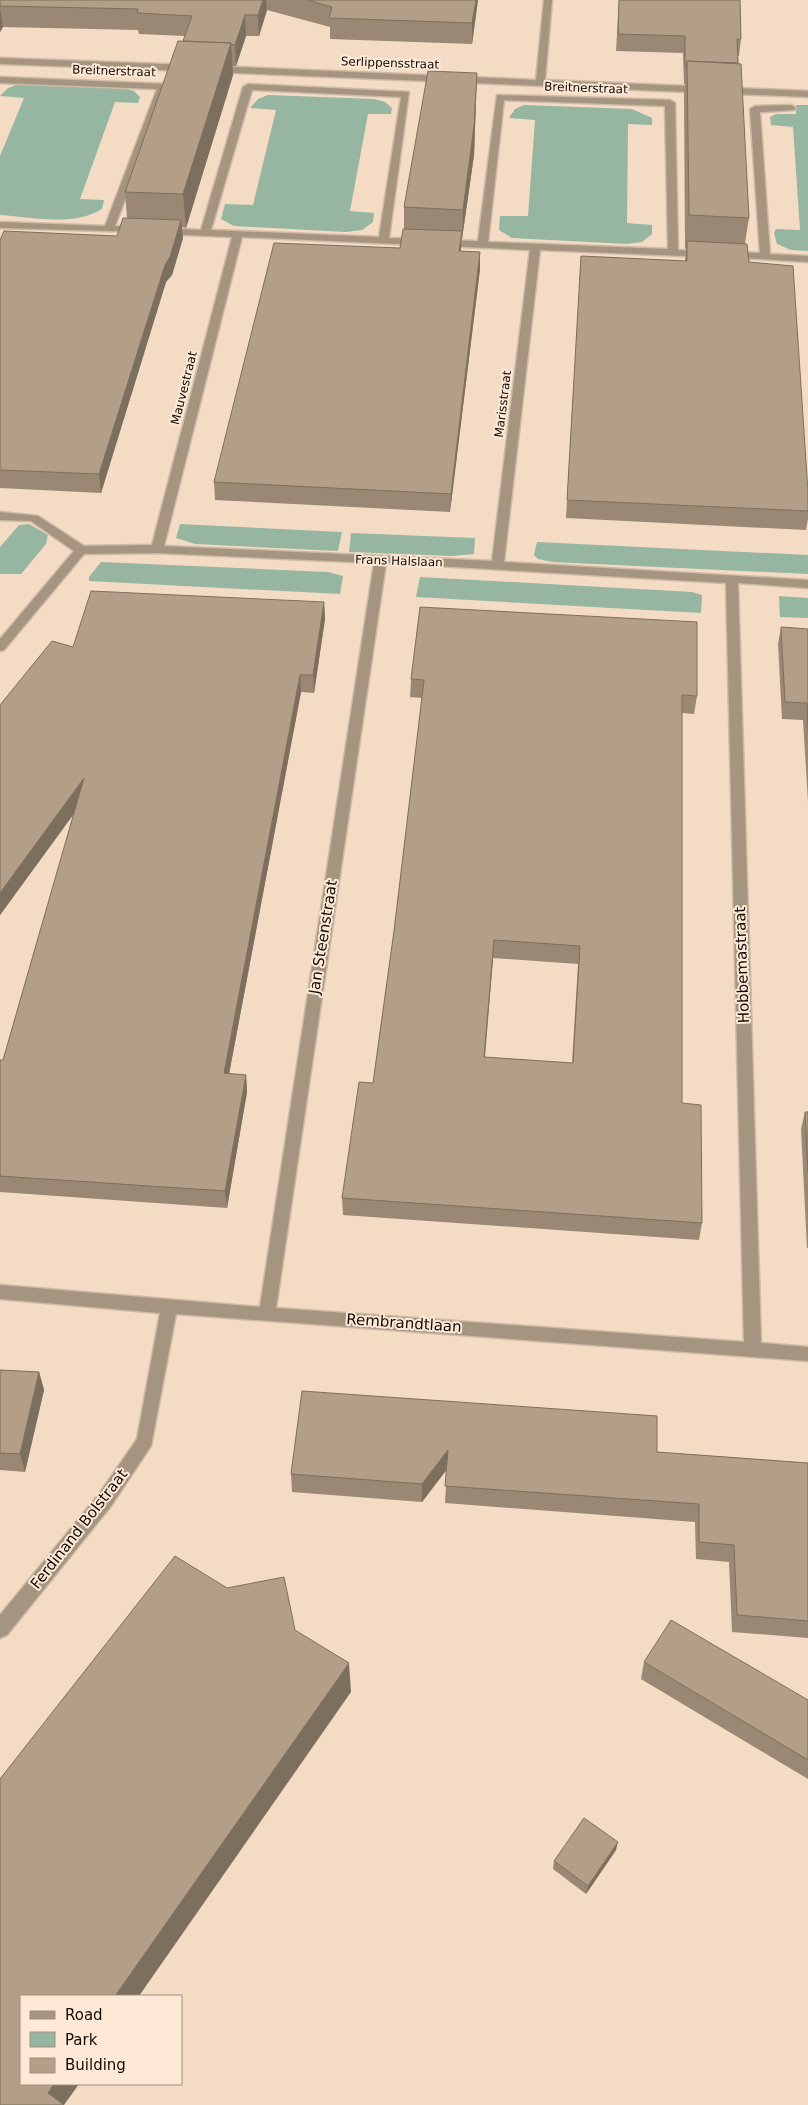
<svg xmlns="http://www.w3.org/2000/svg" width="808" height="2105" font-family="'DejaVu Sans',sans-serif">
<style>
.green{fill:#96b6a2}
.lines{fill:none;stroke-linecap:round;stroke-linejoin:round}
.minor-casing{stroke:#cfbaa5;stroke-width:3}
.minor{fill:#a49480;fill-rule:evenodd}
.wall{fill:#9a8874;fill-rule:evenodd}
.shaded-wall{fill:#7d6f5e}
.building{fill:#b39e87;stroke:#7d6f5e;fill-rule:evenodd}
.labels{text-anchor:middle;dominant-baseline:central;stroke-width:4;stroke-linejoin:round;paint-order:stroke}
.far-street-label{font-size:12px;fill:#120b04;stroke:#fde9d6}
.street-label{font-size:15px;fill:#120b04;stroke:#fde9d6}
</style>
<rect width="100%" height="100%" fill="#f3dbc4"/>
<g class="green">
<path d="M19 84 123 88 134 91 140 97 138 103 115 102 80 199 104 200 102 209C73 227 33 217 0 215V156L24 98 0 96 8 88Z"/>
<path d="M268 95 374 99 385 102 392 108 391 114H368L350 211 374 213 373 222 362 230 346 232 234 226 221 219 225 204 253 205 276 110 250 108 258 99Z"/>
<path d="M524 105 632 109 652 118V125L628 124 627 223 652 225V234L642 242 627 244 512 238 499 230 500 216H528L535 120 509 118 515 109Z"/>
<path d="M796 105H808V251L791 250 777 244 774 233 776 229 800 230 793 127 771 125 770 117 776 114H796Z"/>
<path d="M29 524 48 535 46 544 21 574H0V547L19 525Z"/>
<path d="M180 524 342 532 338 551 195 544 176 538Z"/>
<path d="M351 533 475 538 474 554 452 556 349 552Z"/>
<path d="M537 542 808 555V574L552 562 538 559 534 555Z"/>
<path d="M101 562 328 572 343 576 340 594 89 581V577Z"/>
<path d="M420 577 692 592 702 595 701 613 416 597Z"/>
<path d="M779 596 808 598V618L780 617Z"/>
</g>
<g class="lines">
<defs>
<g id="minor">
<path d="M544 0H552L545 80 808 91V97L213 72 209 69 213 66 536 80Z"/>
<path d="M0 58 190 65 194 68 190 71 0 64Z"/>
<path d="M0 77 166 84 168 86 115 226 140 227 144 228V232L0 228V222L105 226 157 89 0 83Z"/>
<path d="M248 84 409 92 389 238 419 239 424 242 419 245 242 237 164 546 492 561 530 250 442 246 437 243 442 240 478 241 497 95 670 100 675 103 678 250 707 251 712 254 707 257 540 250 504 562 808 580V588L738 583 761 1343 808 1347V1361L176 1314 151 1446 111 1506 7 1635 0 1638V1615L99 1494 137 1439 160 1313 0 1299V1285L260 1307 374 563 157 553 84 554 4 650 0 651V639L74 551 31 521 0 520V512L38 516 84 546 152 545 232 237 163 234 158 231 163 228 201 230 243 87ZM252 90 401 97 379 237 211 230ZM504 100 665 106 668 249 488 242ZM386 563 726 583 744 1342 276 1308Z"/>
<path d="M791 105 796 108 794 110 760 112 770 254 808 256V262L726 257V253L730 252 760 253 750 109 755 106Z"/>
</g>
</defs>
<use href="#minor" class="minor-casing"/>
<use href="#minor" class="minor"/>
</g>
<g class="wall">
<path d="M0 0H478L472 44 330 39V27L267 10 259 36H246L236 66H232L233 75 186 228 182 227 183 238 172 275 166 282 101 493 0 488V240L117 236 127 218 125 192 185 36 139 34 138 30 3 27 0 32Z"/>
<path d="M619 0H740L741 39 739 56H738L749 218 745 243 749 262 808 511V519L806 530 566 518 581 256 685 261 686 249 685 248 684 94 685 84H684L683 53 616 51Z"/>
<path d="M476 102 474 155 462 239H461V251L480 252V269L450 512 215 500 214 482 400 248 404 229V207Z"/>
<path d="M324 602 325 619 314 693 301 692 229 1074 246 1075 247 1092 227 1208 0 1192V1060H3L74 813 0 915V705L73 647Z"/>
<path d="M781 627 808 629V802L803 720 782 719 778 644Z"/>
<path d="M411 679 697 696 694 714 682 713V1103L702 1223 699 1240 343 1215 342 1198 373 1083 394 931 422 698 410 697ZM493 958 578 964 572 1063 485 1058Z"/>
<path d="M805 1112H808V1248H807L801 1129Z"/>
<path d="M0 1370 39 1372 44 1390 25 1472 0 1470Z"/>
<path d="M657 1452 808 1463V1638L732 1632 729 1562 696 1559 695 1522 445 1503 447 1469 422 1502 292 1492 291 1474Z"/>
<path d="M644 1662 808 1700V1779L641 1679Z"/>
<path d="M616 1850 586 1894 553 1869 554 1861Z"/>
</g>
<g class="shaded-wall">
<path d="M263 0H266L267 10 259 36 258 15Z"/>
<path d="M476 0H478L472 44V23Z"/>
<path d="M0 8 3 27 0 32Z"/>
<path d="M245 15 246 36 236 66 235 45Z"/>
<path d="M231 43 233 75 186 228 183 194Z"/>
<path d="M477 73 474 155 462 239 463 210Z"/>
<path d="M181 220 183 238 172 275 166 282 101 493 99 474 165 265Z"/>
<path d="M462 231 461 249 459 268V251Z"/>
<path d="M480 252V269L450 512 451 494Z"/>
<path d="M324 602 325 619 314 693 313 675Z"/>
<path d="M300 675 301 692 226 1090 224 1073Z"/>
<path d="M84 778 87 796 0 915V893Z"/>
<path d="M494 940 493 958 483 1075 484 1057Z"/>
<path d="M246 1075 247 1092 227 1208 225 1191Z"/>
<path d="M39 1372 44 1390 25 1472 20 1454Z"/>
<path d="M448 1450V1468L422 1502V1484Z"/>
<path d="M349 1663 351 1692 139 1996H115Z"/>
<path d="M618 1842 616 1850 586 1894 588 1886Z"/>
<path d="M54 2084H79L64 2105 48 2093Z"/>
</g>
<g class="building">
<path d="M0 0H263L258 15H245L235 45 230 44 231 43 183 41 192 16 137 13 138 9 0 6Z"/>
<path d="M307 0H476L472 23 329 18 332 7Z"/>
<path d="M619 0H740L741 39H737L738 63 687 61 686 67H685V36L618 34Z"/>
<path d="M178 41 231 43 183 194 125 192Z"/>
<path d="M687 61 741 64 749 218 689 215Z"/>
<path d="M428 71 477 73 474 126 463 210 404 207Z"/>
<path d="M123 218 181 220 170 257 165 265 99 474 0 470V240L4 231 117 236Z"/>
<path d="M403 229 462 231 459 251 480 252 451 494 214 482 274 243 400 248Z"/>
<path d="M687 241 747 244 749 262 793 266 808 492V511L567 500 581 256 687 261Z"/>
<path d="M91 591 324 602 313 675H300L224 1073 246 1075 225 1191 0 1176V1060H3L84 778 0 893V705L52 641 73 647Z"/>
<path d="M420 607 697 622V696L682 695V1103L701 1105 702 1223 342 1198 359 1082 373 1083 394 931 424 680 411 679ZM494 940 580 946 573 1063 484 1057Z"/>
<path d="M781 627 808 629V729L807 703 785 702Z"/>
<path d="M805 1112H808V1172Z"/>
<path d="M0 1370 39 1372 20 1454 0 1453Z"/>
<path d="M302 1391 657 1416V1452L808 1463V1621L737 1615 734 1545 699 1542V1504L445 1486 448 1450 422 1484 291 1474Z"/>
<path d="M175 1556 227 1588 284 1577 295 1630 349 1663 115 1996H21V2084H54L48 2093 64 2105H0V1779Z"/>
<path d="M671 1620 808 1700V1760L644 1662Z"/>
<path d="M584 1818 618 1842 588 1886 554 1861Z"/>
</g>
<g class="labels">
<g class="far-street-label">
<text transform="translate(390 63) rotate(2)">Serlippensstraat</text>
<text transform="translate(114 71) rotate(2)">Breitnerstraat</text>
<text transform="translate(586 88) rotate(2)">Breitnerstraat</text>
<text transform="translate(184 388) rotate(-76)">Mauvestraat</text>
<text transform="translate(503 404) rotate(-83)">Marisstraat</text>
<text transform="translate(399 561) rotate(2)">Frans Halslaan</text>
</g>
<g class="street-label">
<text transform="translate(323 937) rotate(-81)">Jan Steenstraat</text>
<text transform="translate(742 965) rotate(-92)">Hobbemastraat</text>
<text transform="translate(404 1323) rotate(4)">Rembrandtlaan</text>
<text transform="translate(79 1529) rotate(-52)">Ferdinand Bolstraat</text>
</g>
</g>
<rect x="20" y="1995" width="162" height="90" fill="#fde9d6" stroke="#9f9082"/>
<rect x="30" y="2011" width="25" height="8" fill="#a49480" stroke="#9f9082"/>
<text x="65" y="2020" font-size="15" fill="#120b04">Road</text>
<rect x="30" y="2032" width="25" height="15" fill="#96b6a2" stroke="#9f9082"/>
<text x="65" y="2045" font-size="15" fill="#120b04">Park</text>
<rect x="30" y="2058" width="25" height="15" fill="#b39e87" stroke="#9f9082"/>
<text x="65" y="2070" font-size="15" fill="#120b04">Building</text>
</svg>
